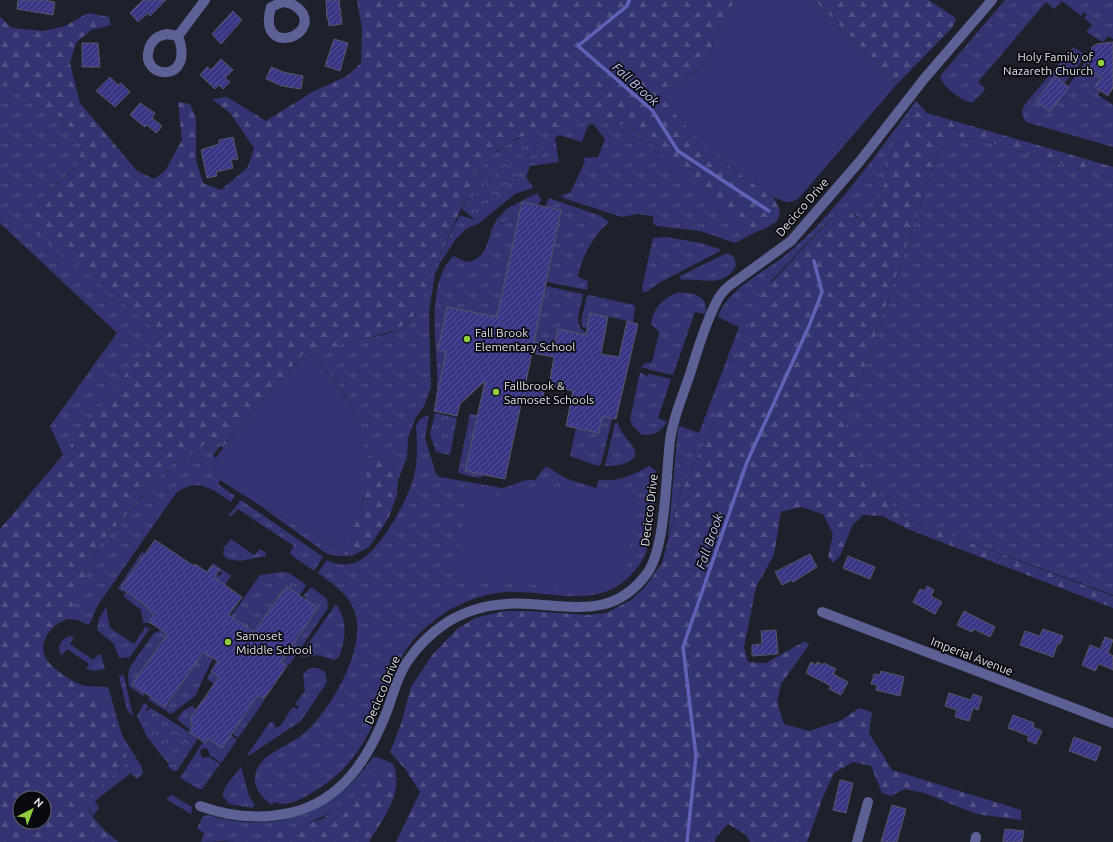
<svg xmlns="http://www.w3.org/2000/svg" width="1113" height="842" font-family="Ubuntu,sans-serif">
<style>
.grass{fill:url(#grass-tufts)}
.forest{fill:url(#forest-firs);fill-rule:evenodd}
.park{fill:url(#park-crowns)}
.pitch{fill:#343472}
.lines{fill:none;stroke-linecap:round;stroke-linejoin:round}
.stream{stroke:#5f62b6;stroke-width:3.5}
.building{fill:url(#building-hatch);stroke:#555765}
.minor{stroke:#5c6095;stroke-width:10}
.poi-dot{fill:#91cd3f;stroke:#090a0f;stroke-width:1.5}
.labels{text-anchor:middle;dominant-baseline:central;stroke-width:3.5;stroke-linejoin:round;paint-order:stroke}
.poi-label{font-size:12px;fill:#e1e2ea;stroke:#090a0f;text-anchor:start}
.street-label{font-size:12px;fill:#e1e2ea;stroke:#090a0f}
.water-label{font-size:13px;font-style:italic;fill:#c0c5f3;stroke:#090a0f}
</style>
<defs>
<pattern id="grass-tufts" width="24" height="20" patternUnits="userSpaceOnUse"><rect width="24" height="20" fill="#343472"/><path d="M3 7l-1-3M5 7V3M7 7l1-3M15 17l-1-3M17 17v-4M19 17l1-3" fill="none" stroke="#515186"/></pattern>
<pattern id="forest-firs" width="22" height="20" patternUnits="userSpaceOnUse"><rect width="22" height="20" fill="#343472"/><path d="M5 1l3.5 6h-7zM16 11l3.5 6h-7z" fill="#515186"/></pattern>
<pattern id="park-crowns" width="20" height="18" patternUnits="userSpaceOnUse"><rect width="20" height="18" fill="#343472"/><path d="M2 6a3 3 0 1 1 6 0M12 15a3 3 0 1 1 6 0" fill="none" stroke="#515186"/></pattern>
<pattern id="building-hatch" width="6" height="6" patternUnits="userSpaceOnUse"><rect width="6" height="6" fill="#393686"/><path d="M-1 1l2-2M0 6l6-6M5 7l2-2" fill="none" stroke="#555397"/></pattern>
</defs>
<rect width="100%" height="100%" fill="#1e202b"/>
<g class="grass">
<path d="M1005 0H1113V39L1108 36 1103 42 1086 32 1092 25 1084 18 1087 15 1083 12 1081 16 1062 1 1054 9 1046 2 978 82 985 88 984 91 972 103C959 99 947 90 940 78L941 75Z"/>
<path d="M1073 47 1086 55 1065 83 1055 76 1036 101 1050 111 1089 57 1092 59 1086 67 1101 77 1095 87 1101 91 1098 95 1113 105V147L1026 122C1021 115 1021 110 1026 103Z"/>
<path d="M0 82 60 117 79 137 81 152 78 164 38 201 129 308 152 327 154 339 63 455 50 426 117 333 0 223Z"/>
<path d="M916 101 927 113 920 111 885 163 889 172 872 215 862 221 855 215 838 211 772 280 709 435 682 487 668 538 678 428 680 426 699 433 739 327 718 317C727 291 757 276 779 260 832 220 876 154 916 101Z"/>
<path d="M593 118 628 126 643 136 753 231 760 230 735 243 700 231 657 226 653 223V216L637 214 622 217 566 199 560 196 570 193 585 162 584 158 598 157 605 139 593 124 588 125 582 142 559 135 555 138 559 162 530 166 526 177 533 188 515 194 478 224 466 229 456 239 440 263 435 274 429 312 431 387 424 406 416 417 408 438 407 457 398 480 392 460 372 454 366 458C361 411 341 381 305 352 323 350 336 345 353 341 372 336 394 336 409 322 420 312 422 296 428 284 438 260 448 237 460 215L475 220 507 161 462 209C467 197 471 184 478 173 501 133 553 128 593 118Z"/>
<path d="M958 137 989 142 1113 179V595L907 519 876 491 845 430 852 405 939 150Z"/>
<path d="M537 193 541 199 539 205 522 202 497 317 443 327 442 330 444 331 438 350 467 357 466 364 444 360 434 411C436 398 438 385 437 371 436 337 427 283 453 256L466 262C491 259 486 235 497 219L502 224 513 214 508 208Z"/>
<path d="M549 198 601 216 609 222C594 235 582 256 578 276L580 278 588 281 587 290 547 282 561 210 545 207Z"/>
<path d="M667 237 700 243 720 249V251L659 283 646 292H643L642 288 653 238Z"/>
<path d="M727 253 734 257 736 265C725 290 700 277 681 280L680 276Z"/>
<path d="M546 286 583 294C582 307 571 325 586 332V335L554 347 534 343Z"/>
<path d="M677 293C691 292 710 295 705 314L695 312 673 375 650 370 647 368H641L645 363H650L653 359 659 332 651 324C653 308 663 298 677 293Z"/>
<path d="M589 295 634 305 635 308 633 322 591 313 587 329 583 327 581 321 587 296Z"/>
<path d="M640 372 646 376 649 374 671 379 658 418 667 422C660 432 653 437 641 434L632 425 630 419Z"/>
<path d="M470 414 477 415 465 471 483 475 481 478 461 474 458 472Z"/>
<path d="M429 415 425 438 436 474 440 477 502 488C514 486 523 478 535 480L546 466 567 479 596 488 599 480C617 482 634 475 649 466L656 471C654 497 654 525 647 549 643 562 636 570 627 579 592 610 547 589 505 592 473 595 445 609 422 631 397 654 390 685 377 715 362 751 342 777 308 795 297 801 286 807 274 802L272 805C260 797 250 783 257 769 265 753 287 746 301 736 329 714 367 649 355 613 349 594 333 584 318 573L327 560C336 565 348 566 357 562 380 552 411 496 415 471 418 457 417 441 416 426L420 419Z"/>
<path d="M602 417 612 419 601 464 598 466 570 456 576 428 599 433Z"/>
<path d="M615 423H618C620 436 637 444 635 456 629 465 616 466 605 466Z"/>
<path d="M212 438 225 445 224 448 220 446 213 455 216 458 212 464 215 477 220 480 218 484 235 496 231 502C212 489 198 477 176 493L98 605 89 625 77 620 67 619 71 607 99 545 172 464 198 450Z"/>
<path d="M241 500 323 557 314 571 291 555 290 552 294 546 238 509 232 515 228 516Z"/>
<path d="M256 503 340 549 344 554 352 556H335L326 553Z"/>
<path d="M231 539 254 555 260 549 266 553V556L240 561 227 559 223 554 224 547Z"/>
<path d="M142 552 145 554 122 588 124 590 122 592 118 588Z"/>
<path d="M213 563 231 576 225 585 207 573 209 570 219 576 222 573 212 565Z"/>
<path d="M282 572 289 573 306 585 301 594 298 595 285 586 254 632 231 616 260 575Z"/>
<path d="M311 587 327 599 328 608 290 664 287 666 281 662 318 609 305 599 306 597 303 596Z"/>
<path d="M126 592 149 608 148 610 154 615 148 623H143L141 610 123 596Z"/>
<path d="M336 604C348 620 346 640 339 657L334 660 318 655 302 657 303 651Z"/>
<path d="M106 607 110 628 134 644 144 629V627L150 628 130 657 119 658 114 644 97 630 99 619Z"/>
<path d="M171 627 132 683 145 693 143 696 129 686 128 675 130 667 154 633Z"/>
<path d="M70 636 74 637 70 644 93 660 99 654 101 655 105 669 95 671 86 669 89 664 67 649 63 654 61 655C56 646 62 639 70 636Z"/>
<path d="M204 652 213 658 195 696 171 714 147 699 151 697 166 707Z"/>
<path d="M217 660 228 668 223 671 214 684 207 679Z"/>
<path d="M312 668H318L325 672 327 682 301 721 250 755H247L270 722H273L276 728 280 726 293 707 297 709 299 706 295 704 305 691 303 675 308 669Z"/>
<path d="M123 675 124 676 133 716 127 710 119 676Z"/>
<path d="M77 683 84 686 108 687 122 735 141 766 143 773 137 779 131 773 95 801 99 808 93 816 87 804V798L124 766 127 761 126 754 104 701Z"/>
<path d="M258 695 264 700V701L238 738 232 733Z"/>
<path d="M144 703 148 706 142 720 150 738 148 739 137 716Z"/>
<path d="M192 706 196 709 191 717 192 722 190 724 193 726 190 730 177 719 183 711Z"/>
<path d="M231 735 237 740 221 763 210 755 208 749 203 748 200 751 202 758 209 757 220 764 202 789H199L180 778 203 742 208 738 222 747Z"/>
<path d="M196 737 198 738 177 771H173L168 766 169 763H178Z"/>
<path d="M373 757H377L387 761C379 770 372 781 363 789 320 829 258 842 201 842L204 833 197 828 203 816 208 815C274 835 334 815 373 757Z"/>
<path d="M241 767 249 796 255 805 253 808 229 804 224 797 222 796 226 786Z"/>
<path d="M172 795 192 807 191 814 166 799Z"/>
</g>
<g class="forest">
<path d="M357 0H736L723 20 714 41 708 62 674 87 697 136 733 169 773 197 780 210 778 220C771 225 763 232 753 231 732 228 662 155 643 136L628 126 593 118 517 138 497 150 478 172 444 246 419 308 410 321 399 329 379 335 353 341 327 349 305 352 235 432 225 445 212 438 198 450 172 464 99 545 67 619C57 623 50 628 45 639 32 670 88 684 103 700 109 706 122 744 126 754L127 761 124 766 87 798C86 816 106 832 119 842H0V529L63 455 153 339 152 327 34 231 29 219 38 201 78 164 81 152 79 137 60 117 0 82V17L12 28 43 31 65 26 88 13 109 17 111 25 91 30 76 43 70 63 80 103 137 171 154 179 165 171 182 140 178 102 190 104 196 118V160L203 183 221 190 248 167 254 148 230 113 212 99 227 97 266 121 312 92 347 76 361 63 362 29ZM20 798H44V822H20Z"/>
<path d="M814 0H929L954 17 956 20 952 28 898 83Z"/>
<path d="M920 111 1113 167V179L989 142 958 137 939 150 852 405 846 430 876 491 907 519 1113 596V608L910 530 882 516 863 515 852 526 840 556 833 563 828 557 833 534 823 514 801 507 781 512 774 555 756 587 744 647 748 662 766 663 805 641 809 645 781 684 777 702 784 724 809 731 842 720 859 708 872 712 869 733 892 770 1021 810V820L976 814 924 793 905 789 891 796 882 793 871 766 853 762 834 773 823 797 807 842H750L746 835 728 824 716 837 715 842H396L420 792 405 769 390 752 401 724 411 687 433 654 457 629 475 618 504 611H530L588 615 606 613 631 600 645 587 662 563 682 487 709 435 759 296 838 211 844 209 862 221 872 215 889 172 885 163V157L913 114Z"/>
<path d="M382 453 392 460 398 480 397 495 388 519 369 547 352 556 344 554 340 549 351 530 364 499 366 458 372 454Z"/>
<path d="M387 761 393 764C405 792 383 818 369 842H224L277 833 322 819 363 789Z"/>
</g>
<g class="park">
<path d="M538 142 545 151 528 163 519 153 522 147Z"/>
<path d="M507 161 519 172 475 220 462 209Z"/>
<path d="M508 208 513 214 502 224 497 219Z"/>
<path d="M435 413 457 418 450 455 436 452 430 434Z"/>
<path d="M151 708 196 737 178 763 170 765C159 752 137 730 144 713Z"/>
</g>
<g class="pitch">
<path d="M736 0H814L898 83 799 198C796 200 792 202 788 202 765 201 687 131 673 111 670 107 668 102 666 98L674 87 708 62 714 41 723 20Z"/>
<path d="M305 352C356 393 381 450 359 514 355 527 347 538 340 549L256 503 215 477 212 463 235 432Z"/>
<path d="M539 485 634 495C632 514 632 565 622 578 616 585 608 588 600 590L453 578 469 491C484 494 497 497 512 493 522 491 529 486 539 485Z"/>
</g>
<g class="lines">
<g class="stream">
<path d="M629 0 627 6 578 46 652 110 678 151 769 211"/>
<path d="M687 842 696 756 683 647 747 462 809 326 822 292 814 261"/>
</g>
</g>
<g class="building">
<path d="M18 0H44L55 2 53 15 17 9Z"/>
<path d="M143 0H166L150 16 148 13 138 22 130 13Z"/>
<path d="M326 0H339L342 24 329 26 328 19H327Z"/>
<path d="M233 11 242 20 221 44 212 34Z"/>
<path d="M334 39 348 43 340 71 325 66Z"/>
<path d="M1113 42V88L1108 96 1095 87 1101 77 1086 67 1093 58 1091 52 1092 47 1097 44Z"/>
<path d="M82 43H98L100 67H82Z"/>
<path d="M221 59 233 70 225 78 230 82 223 89 219 85 215 89 200 75 207 67 211 70Z"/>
<path d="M271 67 283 72 303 76 301 89 282 86 266 79Z"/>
<path d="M1055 76 1069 87 1050 112 1036 101Z"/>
<path d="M110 77 118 85 121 83 130 92 115 107 96 91Z"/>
<path d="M140 103 155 113 152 118 162 126 156 133 147 125 145 127 130 115Z"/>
<path d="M233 137 238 159 231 160 233 168 216 172 217 176 207 178 201 150 219 144V140Z"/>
<path d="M522 202 561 210 534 342 554 347 558 329 586 335 590 313 608 317 601 354 619 357 627 321 638 324 616 419 602 417 599 433 566 426 573 391 549 385 554 357 532 353 525 386 544 392 542 400 523 395 505 479 465 471 485 381 460 404 457 416 434 411 446 352 438 350 447 307 497 317Z"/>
<path d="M155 540 194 566 195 564 207 572 212 565 220 570 214 577 242 597 229 615 254 632 286 586 318 608 281 662 287 666 264 699 258 695 222 748 208 738 205 743 189 732 193 726 190 724 192 722 191 717 219 677 211 671 219 662 204 652 165 707 132 684 167 634 149 622 154 615 148 610 149 608 121 588Z"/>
<path d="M810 554 817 567 793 582 792 580 782 585 775 572Z"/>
<path d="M848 556 875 567 870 579 843 568Z"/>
<path d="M927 586 934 590 931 596 942 602 935 614 913 602 920 589 924 591Z"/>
<path d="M964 611 995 627 990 637 974 629 972 632 957 625Z"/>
<path d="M1043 629 1063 636 1060 644 1058 643 1053 657 1020 645 1025 631 1040 636Z"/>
<path d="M776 630 778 654 752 656V645L762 644 761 631Z"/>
<path d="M1105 637 1113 640 1108 653 1113 656V670L1099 664 1095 671 1082 665 1090 645 1100 649Z"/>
<path d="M811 662 816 665 817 662 823 665 824 663 836 669 833 674 848 682 841 695 829 689 831 686 806 673Z"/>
<path d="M881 671 904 677 900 696 876 690 877 685 871 684 874 674 880 675Z"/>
<path d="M949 693 971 700 973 694 982 697 978 710 973 708 969 721 955 717 957 710 945 706Z"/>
<path d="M1013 715 1034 723 1033 727 1042 731 1036 744 1027 740 1029 736 1008 728Z"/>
<path d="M1074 737 1101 747 1096 761 1069 751Z"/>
<path d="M840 780 853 783 846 813 833 810Z"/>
<path d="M892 805 906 809 897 842H881Z"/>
<path d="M1005 829 1024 831 1022 842H1003Z"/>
</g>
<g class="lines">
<g class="minor">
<path d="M283 2C292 3 298 6 303 14 315 39 257 55 271 7Z"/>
<path d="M167 34 178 36C196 85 139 79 149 49 152 39 158 36 167 34Z"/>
<path d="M178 36 205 0"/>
<path d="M822 612 1113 723"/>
<path d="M200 806C230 817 258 820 290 813 342 801 369 758 387 711 393 695 397 677 407 662 417 647 431 633 446 623 471 607 501 602 530 604 577 607 616 617 648 572 666 545 666 473 670 440 673 418 682 398 689 377 697 353 704 326 716 303 719 296 723 291 729 286L791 241 860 161 924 79 992 0"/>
<path d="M857 842 868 802"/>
<path d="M975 842 976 837"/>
</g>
</g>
<g class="poi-dot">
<circle cx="1101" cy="63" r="4"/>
<circle cx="467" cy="339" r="4"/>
<circle cx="496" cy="392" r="4"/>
<circle cx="228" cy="642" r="4"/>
</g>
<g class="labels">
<g class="poi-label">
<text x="1093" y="56" text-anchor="end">Holy Family of<tspan x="1093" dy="14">Nazareth Church</tspan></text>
<text x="475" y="332">Fall Brook<tspan x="475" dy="14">Elementary School</tspan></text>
<text x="504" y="385">Fallbrook &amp;<tspan x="504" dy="14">Samoset Schools</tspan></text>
<text x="236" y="635">Samoset<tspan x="236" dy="14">Middle School</tspan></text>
</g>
<g class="street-label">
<text transform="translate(802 207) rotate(-49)">Decicco Drive</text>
<text transform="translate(649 510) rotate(-83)">Decicco Drive</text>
<text transform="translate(972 656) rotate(21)">Imperial Avenue</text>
<text transform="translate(382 690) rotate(-67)">Decicco Drive</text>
</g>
<g class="water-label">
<text transform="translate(636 84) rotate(42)">Fall Brook</text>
<text transform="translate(709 541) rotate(-71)">Fall Brook</text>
</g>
</g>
<g transform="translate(32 810) rotate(42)"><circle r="19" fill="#090a0f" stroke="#5f6067"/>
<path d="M0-3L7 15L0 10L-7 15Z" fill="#91cd3f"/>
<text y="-6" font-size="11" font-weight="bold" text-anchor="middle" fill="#e1e2ea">N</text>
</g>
</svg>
